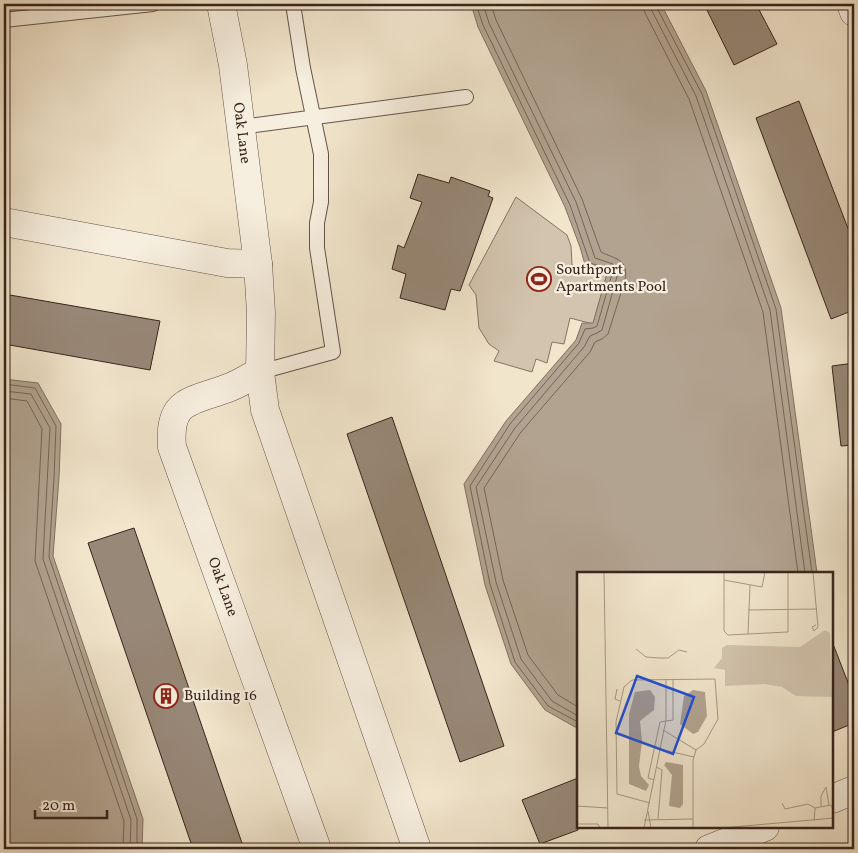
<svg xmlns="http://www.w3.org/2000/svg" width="858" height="853" font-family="Vollkorn,serif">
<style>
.green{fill:#d2c4ae;stroke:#857466}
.water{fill:#b2a390;stroke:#817062}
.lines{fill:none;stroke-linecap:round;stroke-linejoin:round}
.shore{stroke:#756456;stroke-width:1}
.building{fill:#988878;stroke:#38241d}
.service-casing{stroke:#665449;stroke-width:16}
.minor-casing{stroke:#665449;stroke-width:29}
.service{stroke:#f6eede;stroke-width:14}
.minor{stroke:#f6eede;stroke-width:28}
.labels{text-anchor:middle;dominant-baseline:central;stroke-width:4.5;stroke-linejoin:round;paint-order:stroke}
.street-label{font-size:15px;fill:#38241d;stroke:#f6eede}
.poi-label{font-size:15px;fill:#38241d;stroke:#f6eede;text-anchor:start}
.inset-road{fill:none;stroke:#a79886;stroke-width:1}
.view{fill:#1d4ed8;fill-opacity:0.15;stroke:#1d4ed8;stroke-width:2.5}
.inset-edge{fill:none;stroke:#38241d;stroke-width:2.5}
</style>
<rect width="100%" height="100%" fill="#f1e5cc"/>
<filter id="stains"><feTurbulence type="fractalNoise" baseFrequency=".004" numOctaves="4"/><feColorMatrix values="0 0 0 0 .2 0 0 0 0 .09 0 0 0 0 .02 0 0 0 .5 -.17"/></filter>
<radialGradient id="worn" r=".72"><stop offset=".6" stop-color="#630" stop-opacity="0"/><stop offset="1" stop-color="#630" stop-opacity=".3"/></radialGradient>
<path class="green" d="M516 197 567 235 571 246 572 265 607 274 593 324 570 318 564 344 552 342 547 363 536 359 532 372 494 361 499 351 489 344 479 328 476 295 469 285Z"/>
<g class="water">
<path d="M471 4H661L706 91 781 308 817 573H578V727H575L545 710 511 664 485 585 464 484 506 421 576 340 582 323H593L607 274 586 268 580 247 565 207 478 27Z"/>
<path d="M4 379 38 383 61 424 59 478 53 556 143 819 142 849H4Z"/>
</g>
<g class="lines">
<g class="shore">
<path d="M476 4 483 25 570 205 590 263 609 269 612 274 597 326 593 328 585 329 579 343 510 424 470 486 490 584 515 662 548 706 578 722"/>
<path d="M483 4 489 23 576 202 595 258 613 264 618 273 602 330 597 333 590 336 584 347 515 428 476 487 496 582 521 659 552 701 578 716"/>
<path d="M491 4 496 20 582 199 601 252C615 259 629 259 625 280L608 334 602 339 595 342 590 352 521 432 484 488 503 580 528 655 558 695 578 707"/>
<path d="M643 4 645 13 689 99 763 312 798 573"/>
<path d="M651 4 652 11 696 96 770 310 805 573"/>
<path d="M657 4V8L702 94 776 309 812 573"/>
<path d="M4 384 35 388 56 426 54 478 49 557 137 819V849"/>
<path d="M4 391 31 394 50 428 43 559 131 820 130 849"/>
<path d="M4 398 27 401 42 429 35 561 124 821 123 849"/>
</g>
</g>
<g class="building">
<path d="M704 4H756L777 44 734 65Z"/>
<path d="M799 101 854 244V310L831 319 756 118Z"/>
<path d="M418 174 449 183 451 177 490 191 488 196 493 198 460 291 451 289 445 310 400 298 406 274 392 269 398 245 404 248 422 202 410 198Z"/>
<path d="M4 294 160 321 150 370 4 344Z"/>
<path d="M854 363V445L841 446 832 366Z"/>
<path d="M392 417 504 746 460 762 347 434Z"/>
<path d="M134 528 244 849H193L88 543Z"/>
<path d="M832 644H833L854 698V723L832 732Z"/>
<path d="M578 778V830L540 844 522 800Z"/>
</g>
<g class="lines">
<defs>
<g id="service">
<path d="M4 20 153 4"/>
<path d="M241 127 466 97"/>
<path d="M260 372 333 352 317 248V223L321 202V154L303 68 293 4"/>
</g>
<g id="minor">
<path d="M221 4 233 65 258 264 261 313 260 372 265 410 417 849"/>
<path d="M851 4 854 12"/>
<path d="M4 222 227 263 258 264"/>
<path d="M260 372C249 377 239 384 228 388 191 402 168 399 172 447L317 849"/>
<path d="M832 799 854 790"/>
<path d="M709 849 765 827"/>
</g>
</defs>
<use href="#service" class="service-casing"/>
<use href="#minor" class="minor-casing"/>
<use href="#service" class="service"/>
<use href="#minor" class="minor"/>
</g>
<defs>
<symbol id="stadium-ring" viewBox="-11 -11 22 22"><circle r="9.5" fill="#f6eede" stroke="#8f2418" stroke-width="1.5"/><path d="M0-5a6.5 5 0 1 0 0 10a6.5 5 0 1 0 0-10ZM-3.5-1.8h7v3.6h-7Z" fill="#8f2418"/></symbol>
<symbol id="building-ring" viewBox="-11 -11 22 22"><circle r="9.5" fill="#f6eede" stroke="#8f2418" stroke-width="1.5"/><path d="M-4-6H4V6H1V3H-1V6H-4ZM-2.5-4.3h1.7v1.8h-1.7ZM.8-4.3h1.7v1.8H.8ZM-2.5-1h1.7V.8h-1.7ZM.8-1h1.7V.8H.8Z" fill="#8f2418"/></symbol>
</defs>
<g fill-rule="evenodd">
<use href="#stadium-ring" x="525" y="265" width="28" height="28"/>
<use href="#building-ring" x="152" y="682" width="28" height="28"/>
</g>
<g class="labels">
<g class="street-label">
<text transform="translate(241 133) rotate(83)">Oak Lane</text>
<text transform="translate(222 587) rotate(70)">Oak Lane</text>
</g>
<g class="poi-label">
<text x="556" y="270">Southport<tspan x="556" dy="17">Apartments Pool</tspan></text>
<text x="184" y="696">Building 16</text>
</g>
</g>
<g transform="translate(577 572)">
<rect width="256" height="256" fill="#f1e5cc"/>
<path d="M248 58 253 61 255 125 219 124 205 115 188 112 148 114V98L137 96 145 86V76L150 73 223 75Z" fill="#d2c4ae"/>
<path d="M73 118 78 125 77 138 63 149 65 169 62 194 64 204 72 213 69 219 52 212V142L58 120ZM116 118 128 120 130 144 121 160 116 162 103 152 107 124ZM89 190 106 193V232L103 236 92 234 95 203 87 193Z" fill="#b2a390"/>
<path class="inset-road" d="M27 0 31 256M147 0V59L151 63 211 60V0M236 0 241 55 237 59 235 55 239 53M147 8 185 15 188 0M171 38 240 37M171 62 173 13M59 77 69 85 82 86H91L102 78 110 80M40 117 38 127 43 129M86 158 119 178M82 177 117 185M79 195 85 198 81 247M77 208 71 206 83 150 96 148V107M73 231 40 222 39 150 47 115 55 108 138 107 141 147 127 172 119 178 116 188V256M205 231 208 237 231 232 238 236M0 234 31 236M244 234V224L249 215 252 233M71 239 74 256M67 248 116 247M237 249 238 236 254 233 257 240M0 252H21L23 256M67 256 89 148V107M145 256 257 246"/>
<path class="view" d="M60 104 117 125 96 182 39 161Z"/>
<rect width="256" height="256" class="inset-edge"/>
</g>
<rect width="858" height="853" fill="none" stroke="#f1e5cc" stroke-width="20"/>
<rect x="5" y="5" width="848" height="843" fill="none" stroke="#38241d" stroke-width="2.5"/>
<rect x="10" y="10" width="838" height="833" fill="none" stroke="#38241d"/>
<path d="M35 810v8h72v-8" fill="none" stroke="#38241d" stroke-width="2.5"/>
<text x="42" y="810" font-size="15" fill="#38241d" stroke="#f6eede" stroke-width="4" paint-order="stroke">20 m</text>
<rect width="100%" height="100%" filter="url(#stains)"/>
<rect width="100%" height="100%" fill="url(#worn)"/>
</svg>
